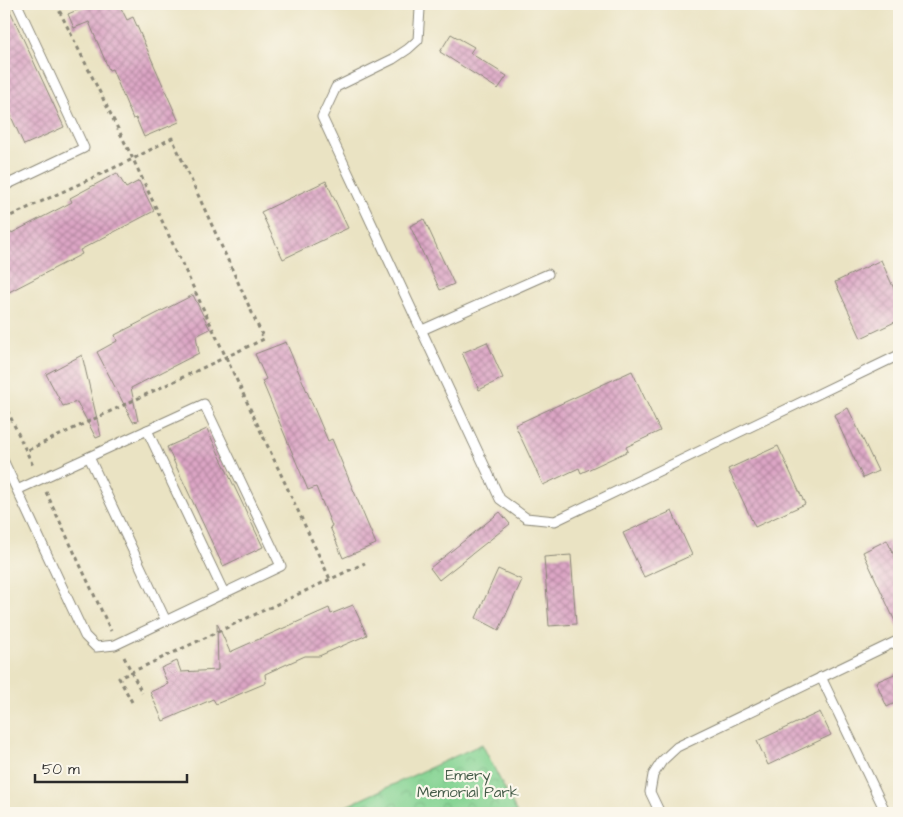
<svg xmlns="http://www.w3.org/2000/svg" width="903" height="817" font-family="'Architects Daughter',sans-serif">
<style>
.park{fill:url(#park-crowns);stroke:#587f5e}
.building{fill:url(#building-cross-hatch)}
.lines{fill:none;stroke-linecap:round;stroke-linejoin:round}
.service-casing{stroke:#8a8777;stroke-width:11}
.path{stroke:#8a8777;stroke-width:3;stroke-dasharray:4 4;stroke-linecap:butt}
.service{stroke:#fff;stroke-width:9}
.labels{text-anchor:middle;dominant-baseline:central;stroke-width:4.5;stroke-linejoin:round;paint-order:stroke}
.park-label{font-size:15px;fill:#465d4a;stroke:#fbf7ec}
</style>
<defs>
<pattern id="park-crowns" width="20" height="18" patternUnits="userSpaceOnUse" patternTransform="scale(1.25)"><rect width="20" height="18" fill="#84d392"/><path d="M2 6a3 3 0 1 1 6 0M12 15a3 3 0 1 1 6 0" fill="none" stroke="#72b57e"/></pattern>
<pattern id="building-cross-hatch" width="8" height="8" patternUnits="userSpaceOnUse" patternTransform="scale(1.25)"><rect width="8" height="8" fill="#dca5c5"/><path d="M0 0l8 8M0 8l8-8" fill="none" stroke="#b387a0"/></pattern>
</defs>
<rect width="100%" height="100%" fill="#fbf7ec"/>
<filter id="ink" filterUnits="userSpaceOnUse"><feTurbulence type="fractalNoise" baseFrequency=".02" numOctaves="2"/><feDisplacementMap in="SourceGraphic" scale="10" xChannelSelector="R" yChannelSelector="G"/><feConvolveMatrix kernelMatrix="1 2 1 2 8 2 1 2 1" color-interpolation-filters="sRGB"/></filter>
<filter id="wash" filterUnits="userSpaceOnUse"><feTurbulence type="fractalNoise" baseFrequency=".0096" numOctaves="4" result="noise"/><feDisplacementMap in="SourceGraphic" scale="20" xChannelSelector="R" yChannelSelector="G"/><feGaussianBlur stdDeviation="1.12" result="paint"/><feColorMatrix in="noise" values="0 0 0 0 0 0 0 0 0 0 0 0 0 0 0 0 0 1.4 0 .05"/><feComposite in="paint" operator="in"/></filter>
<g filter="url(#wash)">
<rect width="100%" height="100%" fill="#eae3c3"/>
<path class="park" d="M482 744 517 813H331Z"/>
<g id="blocks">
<g class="building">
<path d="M4 4H7L64 127 24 145 4 101Z"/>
<path d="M92 4H119L127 20 133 17 179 122 144 137 136 118 133 119 112 69 109 70 89 22 74 28 68 14Z"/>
<path d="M451 34 474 47 470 53 507 76 498 89 440 52Z"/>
<path d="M117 173 126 188 139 181 154 211 80 250 82 254 9 292 4 282V237L72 202 70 198Z"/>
<path d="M326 181 348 228 283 259 261 212Z"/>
<path d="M424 219 454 284 440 290 410 226Z"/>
<path d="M881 260 899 300V320L861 338 835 282Z"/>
<path d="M193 295 210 329 196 336 199 353 131 388 138 421 133 422 97 352 117 341 115 335Z"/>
<path d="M286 342 328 441 332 439 376 544 343 558 330 527 332 526 316 487 308 490 262 381 266 379 255 354Z"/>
<path d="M487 342 503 378 479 390 462 353Z"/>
<path d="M82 355 101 436 96 438 77 402 63 406 46 374Z"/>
<path d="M632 371 660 431 626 447 628 451 581 473 579 468 543 485 515 425Z"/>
<path d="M848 408 878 471 863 478 834 415Z"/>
<path d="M207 429 263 547 223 566 167 447Z"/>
<path d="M778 446 805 504 755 527 728 469Z"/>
<path d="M672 511 692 555 644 577 623 533Z"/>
<path d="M500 512 510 524 439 580 430 568Z"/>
<path d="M887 540 899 567V630L863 552Z"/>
<path d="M571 555 576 624 549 626 544 557Z"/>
<path d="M498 569 522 580 499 630 476 618Z"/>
<path d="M353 605 367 635 319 656H305L265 674 266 683 216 704 213 699 163 721 150 692 168 684 161 668 177 661 181 672 218 670 217 623 230 652 329 608 331 614Z"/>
<path d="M899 672V701L887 707 876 682Z"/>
<path d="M820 712 831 735 768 765 757 741Z"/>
</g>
</g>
</g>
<g filter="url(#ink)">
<use href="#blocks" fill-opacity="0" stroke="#8a8777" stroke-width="1"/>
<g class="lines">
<defs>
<g id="service">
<path d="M418 4 420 9 418 40 408 49 393 59 336 87 322 117 500 499 526 518 555 521 899 355"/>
<path d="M4 186 84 148 17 4"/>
<path d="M422 330 548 274"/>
<path d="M147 430 224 593"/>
<path d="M89 457 166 621"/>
<path d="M4 462 85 636 96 647 115 645 281 566 204 404 17 490"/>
<path d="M821 677 886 813"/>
<path d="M660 813 650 792 653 775 662 761 677 747 899 640"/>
</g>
</defs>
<use href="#service" class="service-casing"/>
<g class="path">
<path d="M56 4 133 159 330 579"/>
<path d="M4 219 133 159 172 138 264 339 26 451"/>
<path d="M4 403 34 468"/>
<path d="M46 492 111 631"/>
<path d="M124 657 142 693"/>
<path d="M132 702 119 678 365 563"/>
</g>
<use href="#service" class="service"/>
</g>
</g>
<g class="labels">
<g class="park-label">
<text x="468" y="775">Emery<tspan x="468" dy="17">Memorial Park</tspan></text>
</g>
</g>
<rect width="903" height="817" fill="none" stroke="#fbf7ec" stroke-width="20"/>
<path d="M35 774v8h152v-8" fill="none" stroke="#2b2b2b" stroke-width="2.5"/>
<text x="42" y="774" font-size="15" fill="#2b2b2b" stroke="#fbf7ec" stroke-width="4" paint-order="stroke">50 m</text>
</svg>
